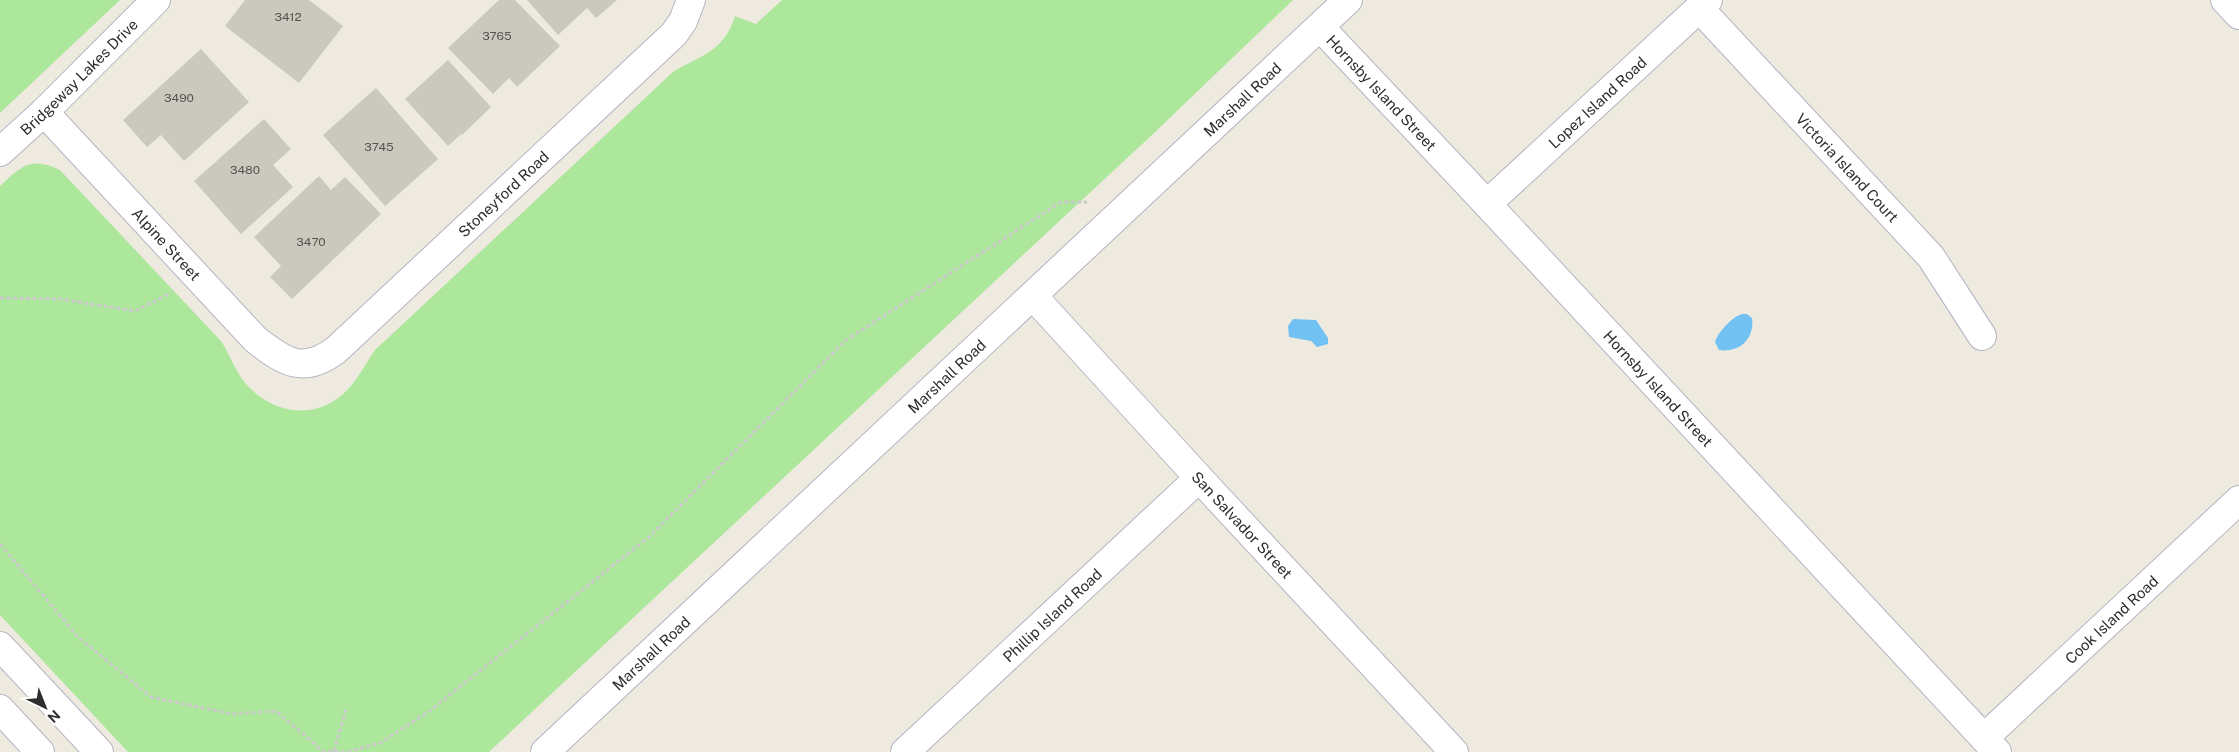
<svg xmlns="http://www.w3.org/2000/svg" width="2239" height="752" font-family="'Public Sans',sans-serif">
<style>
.green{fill:#ade79c}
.water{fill:#71c2f3}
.building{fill:#cbc8be}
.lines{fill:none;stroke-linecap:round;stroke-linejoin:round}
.minor-casing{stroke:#b4b4c1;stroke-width:30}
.path{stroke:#c9c9c9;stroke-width:3;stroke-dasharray:4 2.5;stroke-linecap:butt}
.minor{stroke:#fff;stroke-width:28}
.labels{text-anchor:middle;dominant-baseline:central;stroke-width:4;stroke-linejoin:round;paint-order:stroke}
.number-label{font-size:12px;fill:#555452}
.street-label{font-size:15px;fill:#2e2e2e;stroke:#fff}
</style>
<rect width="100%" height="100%" fill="#efeae0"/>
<g class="green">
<path d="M0 0H120L0 113Z"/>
<path d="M782 0H1293L1153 134 489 752H128L0 615V186C21 166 31 156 60 170L221 341C230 355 235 371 246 384 274 416 320 421 349 388 359 377 366 363 375 350L674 71C701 56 725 50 735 16L756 24Z"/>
</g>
<g class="water">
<path d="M1742 314H1747L1752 318C1755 339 1739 353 1719 350L1715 342C1718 332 1732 317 1742 314Z"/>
<path d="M1293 319 1316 320 1328 338V344L1317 347 1311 341 1289 337 1288 326Z"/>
</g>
<g class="building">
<path d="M245 0H309L343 26 299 83 225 26Z"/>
<path d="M499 0H515L560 46 517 87 509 78 493 94 448 48Z"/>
<path d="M527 0H617L596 18 587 8 558 35Z"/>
<path d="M201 49 249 102 184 161 161 135 147 147 123 120Z"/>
<path d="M448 60 491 107 462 135 461 134 448 146 405 99Z"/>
<path d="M376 88 438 159 385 206 323 135Z"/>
<path d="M264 119 291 149 273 165 293 187 241 234 194 181Z"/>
<path d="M319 176 331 190 345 177 381 214 292 299 270 277 281 266 254 237Z"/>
</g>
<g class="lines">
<defs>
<g id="minor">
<path d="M2225 0 2239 15"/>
<path id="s1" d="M1699 8 1931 257 1982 336"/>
<path id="s2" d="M1320 27 1487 204 1997 752"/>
<path id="s3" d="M44 112 255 339C284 362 303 375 336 350L674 34 683 21 691 0"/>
<path id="s4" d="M0 152 44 112 156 0"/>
<path id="s5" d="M1487 204 1708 0"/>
<path id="s6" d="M1033 296 1199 478 1454 752"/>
<path d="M0 646 99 752"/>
<path d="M0 709 40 752"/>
<path id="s7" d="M1984 738 2239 500"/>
<path id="s8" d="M545 752 1348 0"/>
<path id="s9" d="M905 752 1199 478"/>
</g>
</defs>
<use href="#minor" class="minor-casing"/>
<g class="path">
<path d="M0 298 60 299 135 311 171 293"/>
<path d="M0 544 78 637 151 697 232 714 276 711 323 751 347 752 380 743 428 712 649 537 846 340 1061 202H1087"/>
<path d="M334 751 346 709"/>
</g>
<use href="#minor" class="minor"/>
</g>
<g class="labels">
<g class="number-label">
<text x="288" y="17">3412</text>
<text x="497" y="36">3765</text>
<text x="179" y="98">3490</text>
<text x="379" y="147">3745</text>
<text x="245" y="170">3480</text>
<text x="311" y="242">3470</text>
</g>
<g class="street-label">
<text stroke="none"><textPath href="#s4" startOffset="109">Bridgeway Lakes Drive</textPath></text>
<text stroke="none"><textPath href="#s2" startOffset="90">Hornsby Island Street</textPath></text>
<text stroke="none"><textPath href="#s8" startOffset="955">Marshall Road</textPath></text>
<text stroke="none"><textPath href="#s5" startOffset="150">Lopez Island Road</textPath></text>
<text stroke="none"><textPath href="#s1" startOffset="218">Victoria Island Court</textPath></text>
<text stroke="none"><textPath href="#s3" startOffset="630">Stoneyford Road</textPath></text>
<text stroke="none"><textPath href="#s3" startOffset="180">Alpine Street</textPath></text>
<text stroke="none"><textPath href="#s8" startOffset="550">Marshall Road</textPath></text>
<text stroke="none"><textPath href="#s2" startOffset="495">Hornsby Island Street</textPath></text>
<text stroke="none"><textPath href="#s6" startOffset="310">San Salvador Street</textPath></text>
<text stroke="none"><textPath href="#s9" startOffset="201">Phillip Island Road</textPath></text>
<text stroke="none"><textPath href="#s7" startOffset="174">Cook Island Road</textPath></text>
<text stroke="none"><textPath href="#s8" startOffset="145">Marshall Road</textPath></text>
</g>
</g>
<g transform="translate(45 707) rotate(137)" stroke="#ffffff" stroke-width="4" paint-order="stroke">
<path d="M0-4L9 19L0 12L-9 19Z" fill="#2e2e2e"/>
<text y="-8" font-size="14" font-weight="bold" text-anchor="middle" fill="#2e2e2e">N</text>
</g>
</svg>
